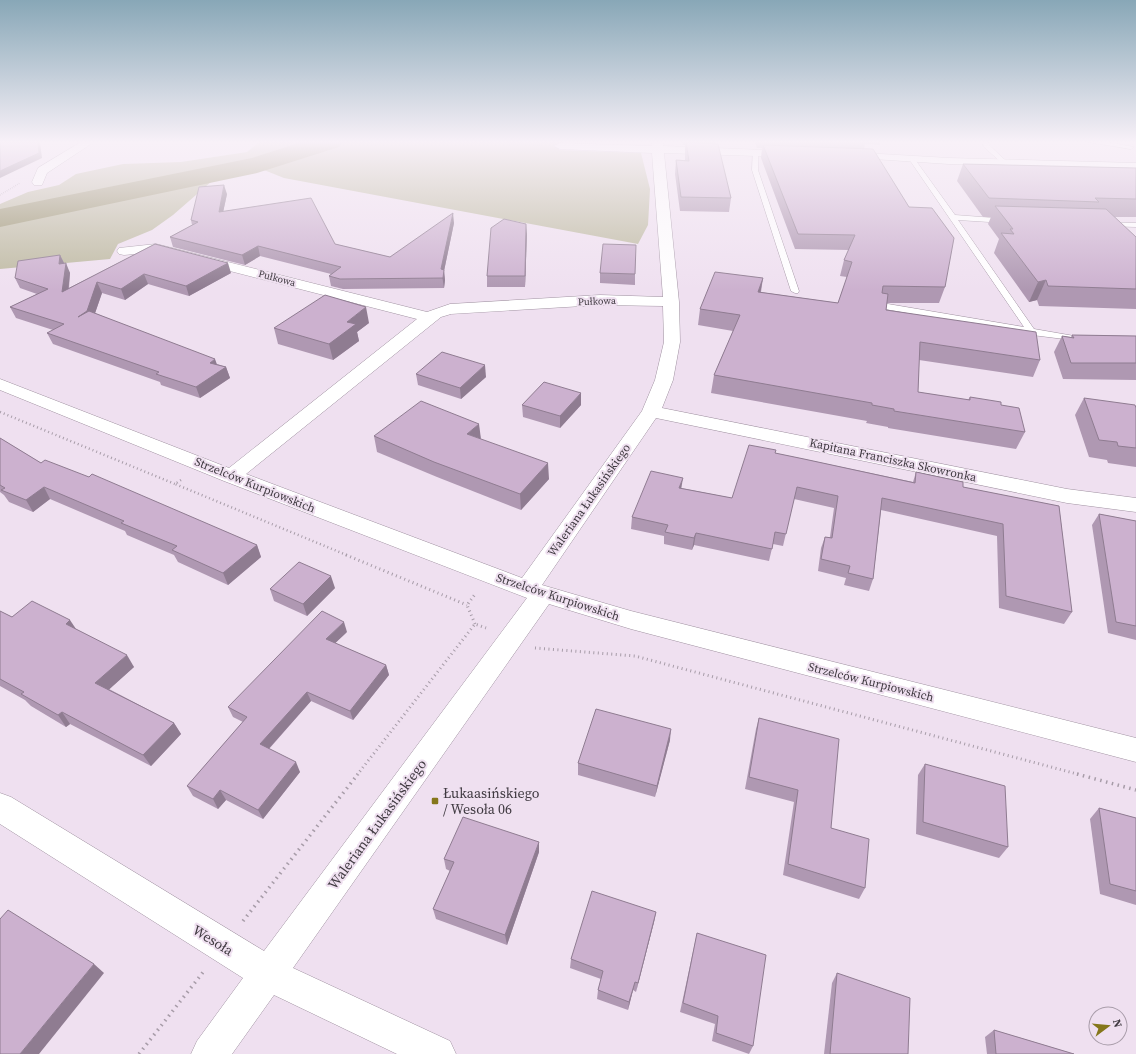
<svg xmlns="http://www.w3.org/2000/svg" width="1136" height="1054" font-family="'Source Serif 4',serif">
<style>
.green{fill:#bebaa2}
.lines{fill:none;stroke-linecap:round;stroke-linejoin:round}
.river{fill:#99936e;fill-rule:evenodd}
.service-casing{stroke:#a092a1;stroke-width:1}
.minor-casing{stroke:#a092a1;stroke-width:1}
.path-far3{stroke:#a79ca8;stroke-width:1.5;stroke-dasharray:0.5 1.5;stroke-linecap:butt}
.path-far2{stroke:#a79ca8;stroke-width:2.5;stroke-dasharray:1 3;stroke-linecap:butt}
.path-far1{stroke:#a79ca8;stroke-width:3;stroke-dasharray:1 3.5;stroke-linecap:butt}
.path{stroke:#a79ca8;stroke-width:3.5;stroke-dasharray:1.5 4.5;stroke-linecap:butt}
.service{fill:#fff;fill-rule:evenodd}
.minor{fill:#fff;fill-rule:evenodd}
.wall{fill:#af98b2}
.shaded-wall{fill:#8f7c91}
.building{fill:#ccb1cf;stroke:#8f7c91}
.poi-dot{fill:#85771b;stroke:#efe0f0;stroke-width:1.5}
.labels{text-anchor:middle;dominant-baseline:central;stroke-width:4;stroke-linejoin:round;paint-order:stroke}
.far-street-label{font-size:10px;fill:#3f3940;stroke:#efe0f0}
.street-label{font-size:12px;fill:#3f3940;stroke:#efe0f0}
.near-poi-label{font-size:14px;fill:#3f3940;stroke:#efe0f0;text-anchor:start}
.near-street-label{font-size:14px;fill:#3f3940;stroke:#efe0f0}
</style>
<rect width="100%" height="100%" fill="#efe0f0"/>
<path class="green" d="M259 142H561L559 150 641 153 650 189 648 225 638 244 284 178 264 170 212 181 173 215 152 230 118 244 110 259 0 269V204L28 192 59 185 76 174 123 164 181 162 247 152Z"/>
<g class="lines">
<path class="river" d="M302 142H343L339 147 257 173 0 227V209L252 158Z"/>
<defs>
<g id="service">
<path d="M982 142H988L989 145 1007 162V164H1003L984 147Z"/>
<path d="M1088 142H1108L1134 147 1131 149Z"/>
<path d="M753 152 758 153V170L799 291 798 293H795L791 291 752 170Z"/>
<path d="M910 158H914L955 215 1008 219V223H1005L958 220 1034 329 1080 337V341L1032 335 879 308V304L882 303 1024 327 909 159Z"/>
<path d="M1104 222 1136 223V227L1107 226 1103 224Z"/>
</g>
<g id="minor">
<path d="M81 142H94L47 173 42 185H34L32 182 38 168Z"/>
<path d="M652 142H663V146L791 151 797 154 791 157 664 153 679 302 680 342 673 380 662 408 1067 489 1136 498V512L1067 503 656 418 542 585 631 611 1136 738V762L631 629 549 604 293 968 450 1041 456 1054H397L274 995 232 1054H191L197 1041 243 978 0 824V793L11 797 264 951 527 598 224 481 0 390V379L229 468 417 319 156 252 124 255 119 254 117 251 119 248 156 244 427 312 450 304 600 295 663 297 652 153 560 149 554 146 560 143 652 146ZM600 305 663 306 664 342 655 380 642 411 522 578 246 474 441 317 451 314Z"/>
<path d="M847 152 949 158 1136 163V171L949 164 843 157 841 155 843 153Z"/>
</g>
</defs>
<use href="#service" class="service-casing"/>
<use href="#minor" class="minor-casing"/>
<g class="path-far3">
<path d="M473 142 541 145"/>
<path d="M371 145 391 142"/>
<path d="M0 195 20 183"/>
</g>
<g class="path-far2">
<path d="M0 412 175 484"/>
<path d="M181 480 175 484 349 556"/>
</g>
<g class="path-far1">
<path d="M346 555 467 605"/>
<path d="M475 624 467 605 476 593"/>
<path d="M535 648 635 656 1081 775"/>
<path d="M357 775 475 624 486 628"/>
</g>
<g class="path">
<path d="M1077 774 1136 790"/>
<path d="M243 921 358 774"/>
<path d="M139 1054 204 971"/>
</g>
<use href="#service" class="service"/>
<use href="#minor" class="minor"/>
</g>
<g class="wall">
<path d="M682 142H715L731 198 729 212 680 211 675 174 676 160 685 161V145H683Z"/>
<path d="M755 142H880V145L865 144 864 149 945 287 939 303H887L886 310 1040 360 1033 377 919 360 918 392 968 400 970 397 1001 405 1025 432 1016 449 888 428V427L866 423 867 421 711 393 714 375 733 331 698 325 700 309 763 278 761 292 838 303 847 277 840 276 844 260 849 250 795 249 761 158 762 148H757Z"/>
<path d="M963 164 1136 168V217H1115L1136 237V309L1039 306 1037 300 1029 302 994 253 999 239 988 224 991 217H983L957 181Z"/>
<path d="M227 194 223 212 335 244 390 257 454 223 444 271 445 280 444 288 343 289 331 286 329 276 331 274 260 256 245 265 173 247 170 237 192 225 191 220Z"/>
<path d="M527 234 525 287H487V276Z"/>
<path d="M155 244 231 273 189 296 148 284 125 300 102 293 95 313 217 364 226 367 230 378 200 398 161 385 160 382 53 344 47 333 53 330 16 318 10 307 37 294 20 288 15 278 60 255 64 263 70 273 69 288Z"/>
<path d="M600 273 635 274V285L600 283Z"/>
<path d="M369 323 357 332 359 341 333 360 278 344 274 328Z"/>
<path d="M1072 335 1136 336V380L1063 379 1054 352 1062 336 1071 337Z"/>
<path d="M416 374 486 377 461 399 418 385Z"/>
<path d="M1084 398 1136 408V467L1108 463 1107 460 1089 457 1075 415Z"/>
<path d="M522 405H581L560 428 523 417Z"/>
<path d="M374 436 481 439 549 479 521 510 437 477 377 452Z"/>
<path d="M0 438 41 463 257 545 261 557 228 585 178 562 174 555 127 535 125 531 50 499 33 512 9 502 4 495 0 492Z"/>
<path d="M775 453 804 459 913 482 916 472 963 487 1059 506 1072 612 1064 624 999 608 997 536 881 510 873 579 869 591 844 585 846 578 818 571 821 548 825 537H830L834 508 794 499 783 546 773 544 769 561 694 545 692 550 664 544V536L631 529 632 517 681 488 732 498Z"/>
<path d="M1099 514 1136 521V640L1108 633 1092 525Z"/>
<path d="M335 588 307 616 274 601 270 589Z"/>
<path d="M0 611 12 617 76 629 134 667 109 689 174 723 181 734 151 766 70 724 66 727 31 706 25 700 0 686Z"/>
<path d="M347 632 335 643 386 665 389 675 353 720 311 701 269 749 300 772 263 819 226 800 218 809 193 796 187 786 243 722 233 717 228 707Z"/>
<path d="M759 718 831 828 865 888 859 899 783 875 794 802 745 789 756 729Z"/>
<path d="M670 740 655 797 578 775V763Z"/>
<path d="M925 764 1008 847 999 858 916 834 918 775Z"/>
<path d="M1099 808 1136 818V905L1100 894 1090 819Z"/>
<path d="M539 852 507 945 436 919 433 909 450 871 446 869 444 859Z"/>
<path d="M656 912 654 922 636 992 633 990 628 1010 597 999 598 990 601 979 570 968 571 959Z"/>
<path d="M697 933 753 1046 749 1054 712 1041 715 1024 680 1012Z"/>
<path d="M837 973 908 1054H824L832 983Z"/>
<path d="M994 1030 1074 1054H987L985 1037Z"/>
</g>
<g class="shaded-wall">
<path d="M38 142H40L42 158 0 178V171Z"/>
<path d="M224 185 227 194 221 222 219 212Z"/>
<path d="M453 213 454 223 444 271 445 280 444 288 441 269Z"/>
<path d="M526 224 527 234 525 287V276Z"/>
<path d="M258 246 260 256 245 265 242 255Z"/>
<path d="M60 255 65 265 59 264Z"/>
<path d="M66 263 70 273 67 302 62 292Z"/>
<path d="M228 263 231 273 189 296 186 286Z"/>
<path d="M144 274 148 284 125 300 121 289Z"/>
<path d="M763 278 760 294 758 292Z"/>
<path d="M1046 280 1037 300 1029 302 1038 282Z"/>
<path d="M97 282 102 293 92 322 78 317Z"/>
<path d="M366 307 369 323 357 332 359 341 333 360 329 344 347 322Z"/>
<path d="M215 359 219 370 210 363Z"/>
<path d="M485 365 486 377 461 399 460 388Z"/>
<path d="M226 367 230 378 200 398 196 387Z"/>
<path d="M581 393V405L560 428V416Z"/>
<path d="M479 424 481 439 467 434Z"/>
<path d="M548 463 549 479 521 510 520 494Z"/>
<path d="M683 478 681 490 679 488Z"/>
<path d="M44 487 50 499 33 512 26 500Z"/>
<path d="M696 533 694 545 692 550 694 538Z"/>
<path d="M257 545 261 557 228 585 223 573Z"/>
<path d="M331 576 335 588 307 616 303 604Z"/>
<path d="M70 620 78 632 66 624Z"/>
<path d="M344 622 347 632 329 649 326 639Z"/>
<path d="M127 655 134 667 103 695 95 683Z"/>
<path d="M386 665 389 675 353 720 350 711Z"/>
<path d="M307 692 311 701 264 754 260 744Z"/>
<path d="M62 712 70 724 66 727 58 715Z"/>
<path d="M174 723 181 734 151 766 143 755Z"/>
<path d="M671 729 670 740 655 797 657 786Z"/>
<path d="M296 762 300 772 263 819 258 810Z"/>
<path d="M220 790 226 800 218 809 213 799Z"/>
<path d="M539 842V852L507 945 505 935Z"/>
<path d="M656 912 654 922 636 992 638 983Z"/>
<path d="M94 964 104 973 39 1054H20Z"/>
<path d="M635 982 628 1010 629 1002Z"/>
</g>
<g class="building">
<path d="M0 142H38L39 153 0 171Z"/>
<path d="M686 142 718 144 731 198 681 197 676 160 689 161Z"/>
<path d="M763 145 873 149 909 207 932 208 954 238 945 287 883 286 882 293 888 294 886 310 1036 332 1040 360 920 342 918 392 970 400V397L1001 402V405L1019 408 1025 432 894 411V409L872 405V403L714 375 740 315 700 309 715 272 763 278 758 292 838 303 852 262 844 260 855 235 798 234Z"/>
<path d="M963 164 1136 168V199L1095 198 1099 202 989 198Z"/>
<path d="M224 185 219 212 311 198 335 244 390 257 453 213 441 269 444 270 443 278 340 279 329 276 341 267 258 246 242 255 170 237 198 222 191 220 199 187Z"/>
<path d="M995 206 1106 209 1136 237V289L1048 286 1046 280 1038 282 1001 233 1014 234 1010 229H1013Z"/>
<path d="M504 219 526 224 525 276H487L491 228Z"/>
<path d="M155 244 228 263 186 286 144 274 121 289 97 282 87 311 78 317 89 311 215 359 210 363 226 367 196 387 156 374 159 372 47 333 64 324 10 307 48 289 15 278 18 261 60 255 59 264 66 263 62 292Z"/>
<path d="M603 244 636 245 635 274 600 273Z"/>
<path d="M325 295 366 307 347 322 356 324 329 344 274 328Z"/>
<path d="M1072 335 1136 336V363H1071L1062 336 1074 338Z"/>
<path d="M442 352 485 365 460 388 416 374Z"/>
<path d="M544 382 581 393 560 416 522 405Z"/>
<path d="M1084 398 1135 405 1136 408V448L1118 446 1117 442 1099 440Z"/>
<path d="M421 401 479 424 467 434 548 463 520 494 434 462 374 436Z"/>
<path d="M0 438 41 463 45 460 89 477 92 474 257 545 223 573 172 550 177 546 121 523 124 521 44 487 26 500 1 490 5 488 0 485Z"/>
<path d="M749 445 776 450 775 453 804 459 915 483 916 472 963 482V487L1059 506 1072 612 1006 596 1003 524 882 498 873 579 848 573 850 566 821 559 825 537 832 538 838 496 797 487 786 534 775 532 772 549 696 533 694 538 665 532 668 525 632 517 651 471 683 478 679 488 732 498Z"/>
<path d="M1099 514 1136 521V626L1116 622Z"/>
<path d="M299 562 331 576 303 604 270 589Z"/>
<path d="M32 601 70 620 66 624 127 655 95 683 174 723 143 755 62 712 58 715 21 694 24 692 0 679V611L12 617Z"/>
<path d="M322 611 344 622 326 639 386 665 350 711 307 692 260 744 296 762 258 810 220 790 213 799 187 786 247 717 228 707Z"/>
<path d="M596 709 671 729 657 786 578 763Z"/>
<path d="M759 718 839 739 831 828 869 839 865 888 788 864 798 790 749 777Z"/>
<path d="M925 764 1005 786 1008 847 923 822Z"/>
<path d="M1099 808 1136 818V891L1110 884Z"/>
<path d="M463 817 539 842 505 935 433 909 454 862 444 859Z"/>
<path d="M592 891 656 912 638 983 635 982 629 1002 598 990 603 971 571 959Z"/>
<path d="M8 910 94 964 20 1054H0V919Z"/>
<path d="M697 933 766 955 753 1046 716 1033 718 1016 683 1003Z"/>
<path d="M837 973 910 998 908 1054H830Z"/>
<path d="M994 1030 1074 1054H996Z"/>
</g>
<linearGradient id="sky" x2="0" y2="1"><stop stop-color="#88a7b7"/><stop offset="0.49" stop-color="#f8f1f8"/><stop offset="1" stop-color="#f8f1f8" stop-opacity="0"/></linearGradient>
<rect width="1136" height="290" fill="url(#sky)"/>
<rect class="poi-dot" x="431" y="797" width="8" height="8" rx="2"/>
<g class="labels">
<g class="far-street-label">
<text transform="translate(277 278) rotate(15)">Pułkowa</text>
<text transform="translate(597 301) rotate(-2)">Pułkowa</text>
</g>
<g class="street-label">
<text transform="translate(893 460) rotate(12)">Kapitana Franciszka Skowronka</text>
<text transform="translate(255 485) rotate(22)">Strzelców Kurpiowskich</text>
<text transform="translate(589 500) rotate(-55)">Waleriana Łukasińskiego</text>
<text transform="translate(558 597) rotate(18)">Strzelców Kurpiowskich</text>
<text transform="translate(871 682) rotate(14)">Strzelców Kurpiowskich</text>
</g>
<g class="near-poi-label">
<text x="443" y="793">Łukaasińskiego<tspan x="443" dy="16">/ Wesoła 06</tspan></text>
</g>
<g class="near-street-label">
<text transform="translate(377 824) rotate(-54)">Waleriana Łukasińskiego</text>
<text transform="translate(213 940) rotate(32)">Wesoła</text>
</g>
</g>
<g transform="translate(1108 1026) rotate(74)"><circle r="19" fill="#efe0f0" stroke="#a99daa"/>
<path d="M0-3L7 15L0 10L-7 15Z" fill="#85771b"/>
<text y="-6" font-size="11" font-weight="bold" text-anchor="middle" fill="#3f3940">N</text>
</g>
</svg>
